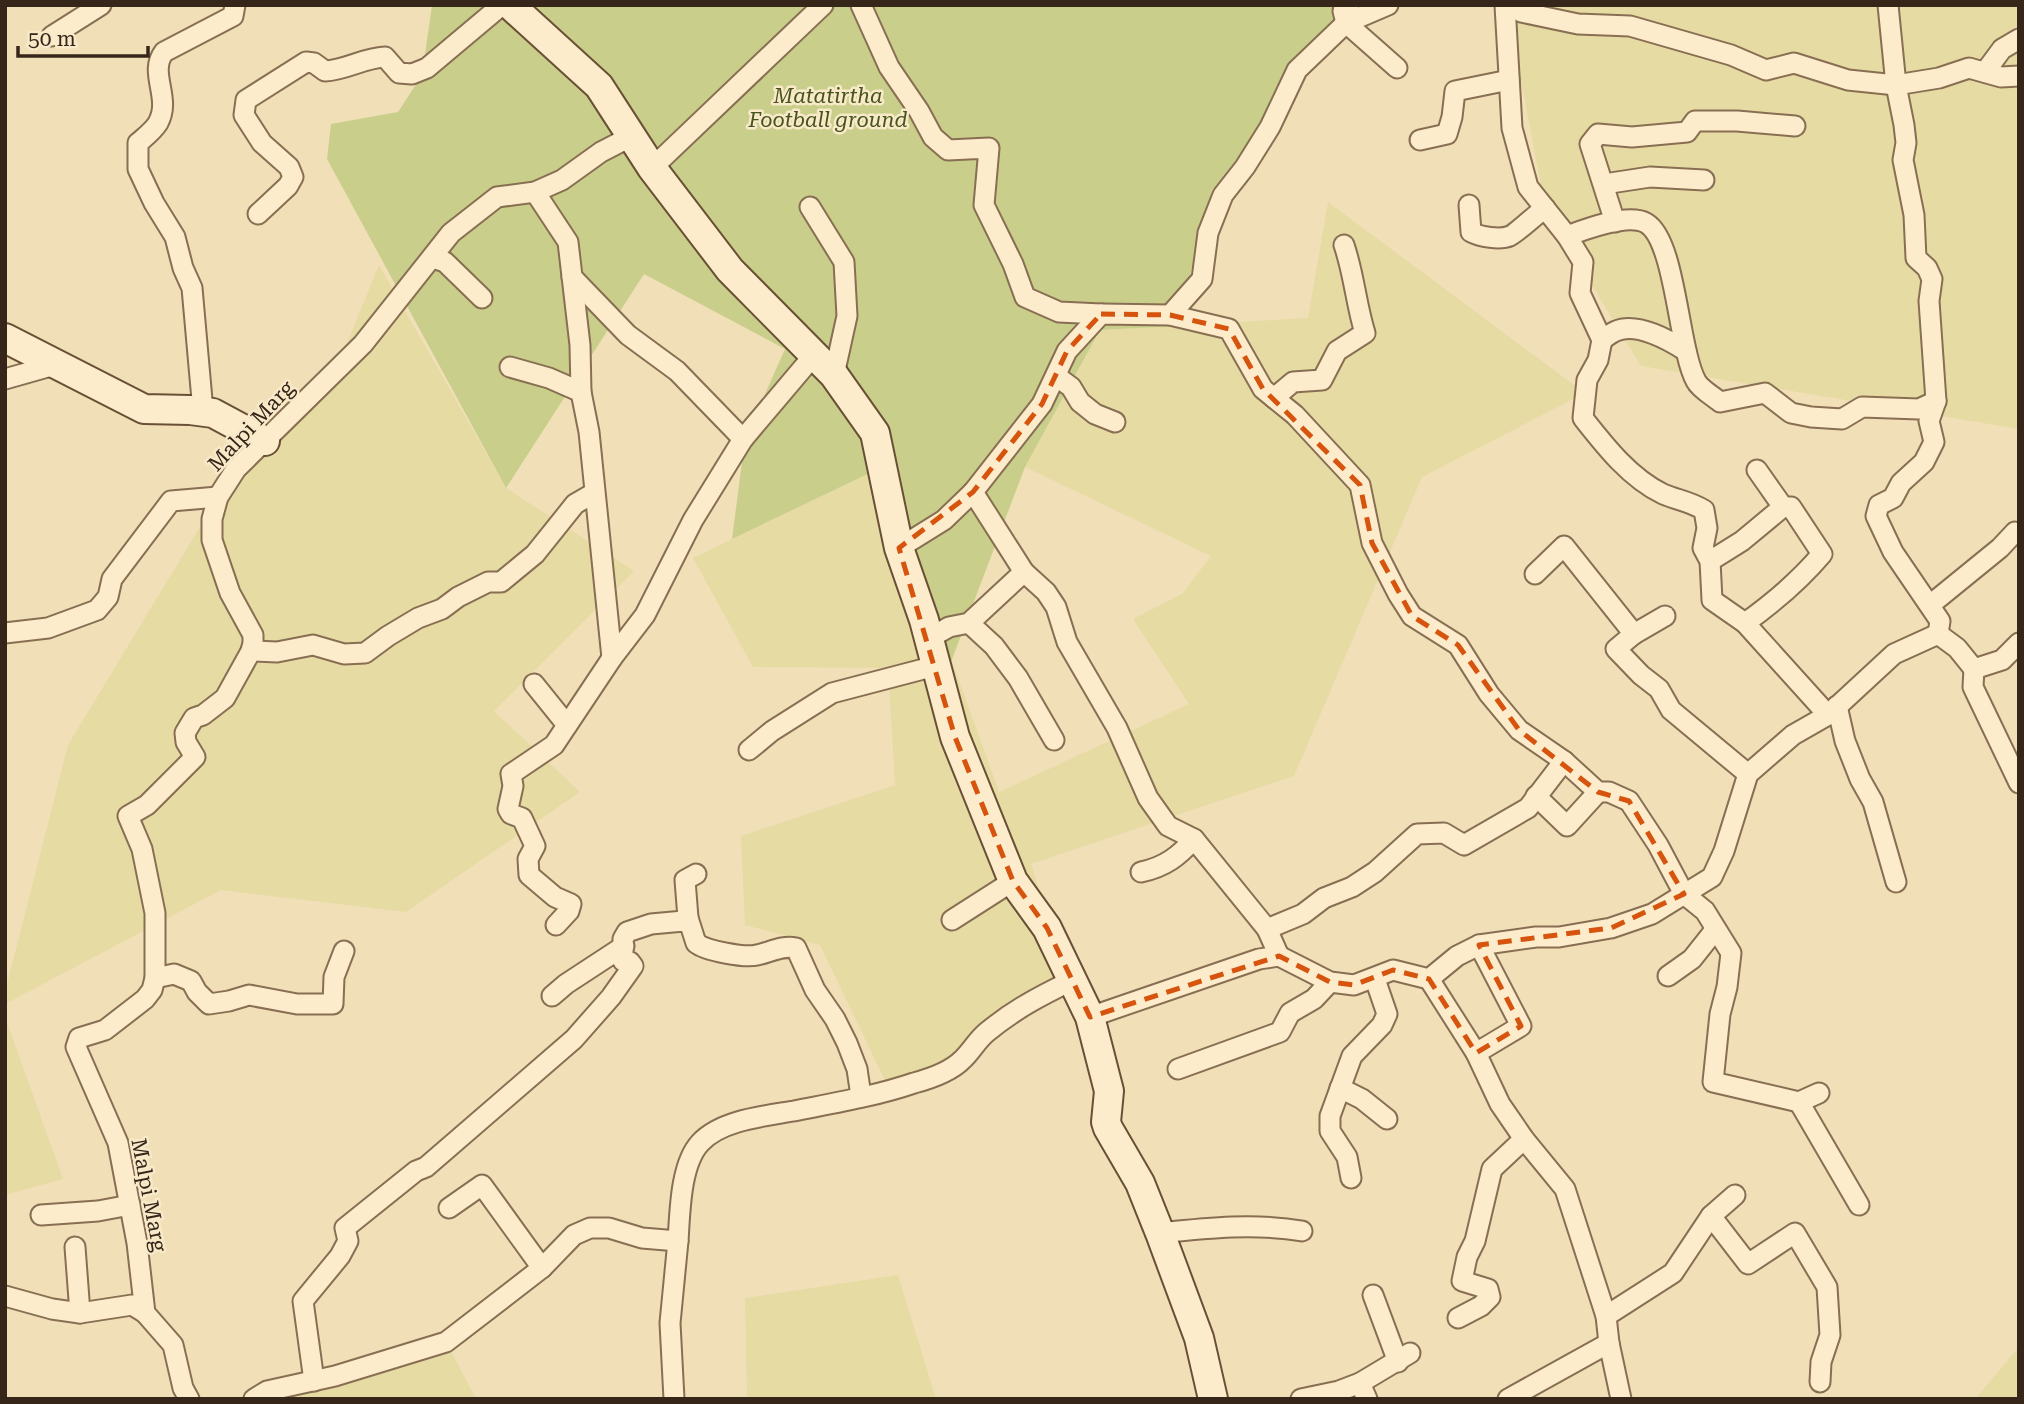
<svg xmlns="http://www.w3.org/2000/svg" width="2024" height="1404" font-family="'Roboto Serif',serif">
<style>
.farmland{fill:#e7dba4}
.green{fill:#c9cf8b}
.lines{fill:none;stroke-linecap:round;stroke-linejoin:round}
.street-casing{stroke:#886e52;stroke-width:23}
.secondary-casing{stroke:#694f35;stroke-width:32}
.street{stroke:#fceccb;stroke-width:19}
.secondary{stroke:#fceccb;stroke-width:28}
.marked{fill:none;stroke:#d6540d;stroke-width:5;stroke-dasharray:14 9;stroke-linejoin:round}
.labels{text-anchor:middle;dominant-baseline:central;stroke-width:5;stroke-linejoin:round;paint-order:stroke}
.park-label{font-size:21px;font-style:italic;fill:#47541d;stroke:#f8e9c8}
.street-label{font-size:21px;fill:#352619;stroke:#f8e9c8}
</style>
<rect width="100%" height="100%" fill="#f1dfb8"/>
<g class="farmland">
<path d="M1507 5H2019V429L1641 366 1545 208Z"/>
<path d="M1328 202 1585 393 1422 477 1294 776 1031 864 1070 984 976 1051 889 1089 820 945 745 925 741 836 895 785 888 668 753 667 693 558 882 466 999 792 1189 704 1133 619 1182 594 1211 556 1025 467 1100 330 1308 318Z"/>
<path d="M379 265 506 488 634 571 494 711 580 792 406 912 221 890 5 1004V992L68 745 218 497 336 370Z"/>
<path d="M5 1017 63 1179 5 1195Z"/>
<path d="M898 1275 936 1399H747L745 1298Z"/>
<path d="M446 1342 476 1399H292Z"/>
<path d="M2019 1347V1399H1975Z"/>
</g>
<path class="green" d="M432 5H1356L1346 23 1212 190 1177 326 1100 330 1025 467 951 662 882 467 732 539 745 439 785 349 644 274 506 488 327 159 331 124 398 112 422 75Z"/>
<g class="lines">
<defs>
<g id="street">
<path d="M861 5 889 67 919 111 933 137 948 150 989 148 984 205 1013 264 1025 297 1059 312 1101 314"/>
<path d="M1349 5 1343 11 1346 23 1397 68"/>
<path d="M1505 5 1512 128 1528 187 1567 236 1583 262 1580 293 1602 340 1598 360 1587 380 1583 418C1605 446 1630 478 1663 494 1677 500 1689 501 1704 510L1707 528 1703 548 1710 561 1712 600 1745 623 1828 715"/>
<path d="M1516 5 1521 12 1578 24 1630 26 1731 55 1766 70 1794 63 1848 80 1896 85 1888 5"/>
<path d="M52 36 101 5"/>
<path d="M1985 72 2002 49 2019 39"/>
<path d="M1420 140 1447 134 1452 117 1455 91 1509 80"/>
<path d="M652 168 823 5"/>
<path d="M1604 184 1650 177 1704 180"/>
<path d="M535 192 568 242 580 345 581 392 589 432 612 658"/>
<path d="M1469 205 1471 232C1480 237 1500 240 1510 236 1514 235 1538 213 1545 208"/>
<path d="M810 207 844 262 847 316 834 375"/>
<path d="M258 214 288 186 293 177 289 167 262 143 244 115 246 100 306 62 314 63 325 71C346 70 363 58 385 57L399 73 412 74 427 68 502 5"/>
<path d="M1615 222 1590 144 1598 134 1632 137 1687 132 1695 121H1737L1795 126"/>
<path d="M1567 236C1586 229 1628 213 1646 223 1676 240 1678 348 1696 381 1700 389 1713 396 1720 402L1765 393 1791 413 1811 417 1842 419 1862 407 1919 409 1936 401 1929 301 1932 279 1927 268 1916 258 1914 215 1903 160 1906 143 1904 125 1896 85 1939 78 1969 68 2001 77 2019 76"/>
<path d="M433 258 445 262 482 298"/>
<path d="M572 277 628 335 677 371 743 439"/>
<path d="M1170 315 1202 279 1208 233 1223 195 1245 167 1270 127 1297 70 1346 23 1388 5"/>
<path d="M1602 340C1606 337 1611 333 1616 331 1637 322 1669 340 1686 351"/>
<path d="M510 367 549 378 581 392"/>
<path d="M1056 376 1071 387 1080 402 1095 414 1115 422"/>
<path d="M5 379 58 364"/>
<path d="M1274 398 1293 382 1322 380 1337 351 1365 333C1356 304 1354 274 1344 245"/>
<path d="M1936 401 1929 421 1934 442 1924 462 1901 483 1893 498 1879 505 1876 516 1893 552 1940 621 1938 634"/>
<path d="M203 411 192 288 183 268 175 237 154 203 138 169V143C145 137 153 131 158 123 172 98 148 73 164 52L233 16 235 5"/>
<path d="M1757 470 1783 507"/>
<path d="M899 548 944 520 973 492 1042 404 1067 351 1101 314 1170 315 1229 329 1263 389 1295 415 1360 485 1372 543 1398 594 1412 616 1458 645 1489 694 1519 730 1564 761 1598 792H1609L1629 801 1658 845 1684 894 1705 911 1731 953 1727 987 1720 1014 1713 1082 1799 1102 1819 1093"/>
<path d="M1710 561 1742 541 1783 507H1791L1822 554C1800 580 1773 603 1745 623"/>
<path d="M1024 572 1046 592 1056 607 1067 642 1117 728 1148 798 1168 826 1194 839 1267 929 1279 956"/>
<path d="M1535 574 1564 546 1634 634 1616 649 1641 675 1659 689 1671 710 1748 774"/>
<path d="M1930 605 2000 548 2015 532"/>
<path d="M969 623 994 646 1018 678 1054 740"/>
<path d="M5 633 48 628 97 610 108 597 112 579 171 501 218 497"/>
<path d="M1634 634 1665 616"/>
<path d="M928 639 949 627 969 623 1024 572 973 492"/>
<path d="M251 651 277 652 313 645 344 654 365 653 388 636 418 618 442 609 458 597 488 582H501L535 554 575 504 594 493"/>
<path d="M1974 669 1973 687 2019 783"/>
<path d="M534 684 567 725"/>
<path d="M1837 706 1845 741 1860 779 1873 802 1896 882"/>
<path d="M749 750 772 731 832 693 935 666"/>
<path d="M1536 796 1567 826 1598 792"/>
<path d="M1141 872C1165 867 1179 856 1194 839"/>
<path d="M688 918 685 880 696 874"/>
<path d="M952 920 1013 881"/>
<path d="M556 925 569 911 571 904 555 897 529 875 528 859 535 846 522 818 511 814 508 809 513 786 511 774 554 745 612 658 645 615 693 520 743 439 814 355"/>
<path d="M1267 929 1303 914 1324 898 1352 887 1375 872 1417 834 1444 833 1464 845 1528 808 1564 761"/>
<path d="M1668 976 1692 959 1715 930"/>
<path d="M155 978 174 974 191 981 197 992 209 1004 229 1001 249 995 297 1004H333L334 977 344 951"/>
<path d="M1429 979 1476 1053 1500 1104 1524 1139 1565 1189 1606 1316 1609 1343 1621 1399"/>
<path d="M552 996 566 984 624 946"/>
<path d="M1090 1017 1259 959 1279 956 1330 982 1354 985 1393 970 1429 979 1457 956 1479 945 1536 937H1559L1611 928 1652 914 1712 877 1724 851 1748 774 1793 735 1828 715 1894 654 1938 634 1957 648 1974 669 2002 660 2019 643"/>
<path d="M1476 1053 1521 1026 1479 945"/>
<path d="M1178 1069 1280 1032 1290 1013 1314 999 1330 982"/>
<path d="M1340 1088 1362 1099 1387 1119"/>
<path d="M1799 1102 1859 1205"/>
<path d="M1351 1178 1347 1157 1330 1131V1116L1352 1056 1382 1025 1387 1014 1375 979"/>
<path d="M449 1208 482 1185 542 1268"/>
<path d="M41 1215 98 1211 130 1205"/>
<path d="M1711 1216 1748 1264 1795 1233 1827 1287 1830 1335 1821 1362 1820 1382"/>
<path d="M1160 1233C1208 1228 1254 1223 1302 1231"/>
<path d="M75 1247 80 1313"/>
<path d="M1373 1295 1398 1362"/>
<path d="M5 1296 52 1309 80 1313 132 1305 145 1313"/>
<path d="M1606 1316 1673 1273 1711 1216 1735 1195"/>
<path d="M1458 1318 1481 1306 1490 1297 1488 1289 1462 1281 1467 1257 1475 1241 1492 1169 1524 1139"/>
<path d="M314 1381 303 1301 340 1256 348 1241 345 1228 416 1171 426 1167 574 1039 611 997 633 966 630 962 623 961V939L627 932 651 924 684 921 688 918 696 943C706 951 745 958 757 955 771 952 782 945 796 948L815 990 835 1019 847 1043 857 1069 861 1096"/>
<path d="M1360 1383 1410 1353"/>
<path d="M189 1399 183 1388 173 1345 145 1313 137 1243 118 1143 76 1047 79 1038 105 1030 145 999 152 990 155 978V913L142 849 128 816 147 805 195 757 186 742 185 733 194 718 203 715 225 698 251 651 253 643V635L230 593 212 540V519L218 497 236 469 363 344 451 233 497 197 535 192 562 180 601 152 632 136"/>
<path d="M254 1399 267 1391 335 1376 446 1342 542 1268 574 1235 590 1228H609L642 1238 678 1241C680 1213 680 1165 700 1143 721 1120 765 1116 794 1111 834 1103 876 1096 914 1083 929 1079 951 1071 962 1060 971 1052 977 1040 987 1032 1015 1009 1040 996 1073 980"/>
<path d="M674 1399 670 1323 678 1241"/>
<path d="M1301 1399 1339 1391 1360 1383 1367 1399"/>
<path d="M1508 1399 1609 1343"/>
</g>
<g id="secondary">
<path d="M510 5 599 86 652 168 730 270 834 375 875 433 899 548 924 620 955 737 1013 881 1047 928 1090 1017 1109 1091 1106 1122 1108 1128 1140 1183 1160 1233 1199 1338 1213 1399"/>
<path d="M5 338 144 409 190 410 213 413 265 441"/>
</g>
</defs>
<use href="#street" class="street-casing"/>
<use href="#secondary" class="secondary-casing"/>
<use href="#street" class="street"/>
<use href="#secondary" class="secondary"/>
</g>
<path class="marked" d="M1101 314 1170 315 1229 329 1263 389 1360 485 1372 543 1412 616 1458 645 1519 730 1598 792 1629 801 1684 894 1611 928 1479 945 1521 1026 1476 1053 1429 979 1393 970 1354 985 1330 982 1279 956 1090 1017 1047 928 1013 881 955 737 899 548 973 492 1042 404 1067 351Z"/>
<g class="labels">
<g class="park-label">
<text x="828" y="96">Matatirtha<tspan x="828" dy="24">Football ground</tspan></text>
</g>
<g class="street-label">
<text transform="translate(251 426) rotate(-47)">Malpi Marg</text>
<text transform="translate(149 1195) rotate(79)">Malpi Marg</text>
</g>
</g>
<rect width="2024" height="1404" fill="none" stroke="#352619" stroke-width="14"/>
<path d="M18 46v10h130v-10" fill="none" stroke="#352619" stroke-width="3.5"/>
<text x="28" y="46" font-size="21" fill="#352619" stroke="#f8e9c8" stroke-width="5" paint-order="stroke">50 m</text>
</svg>
